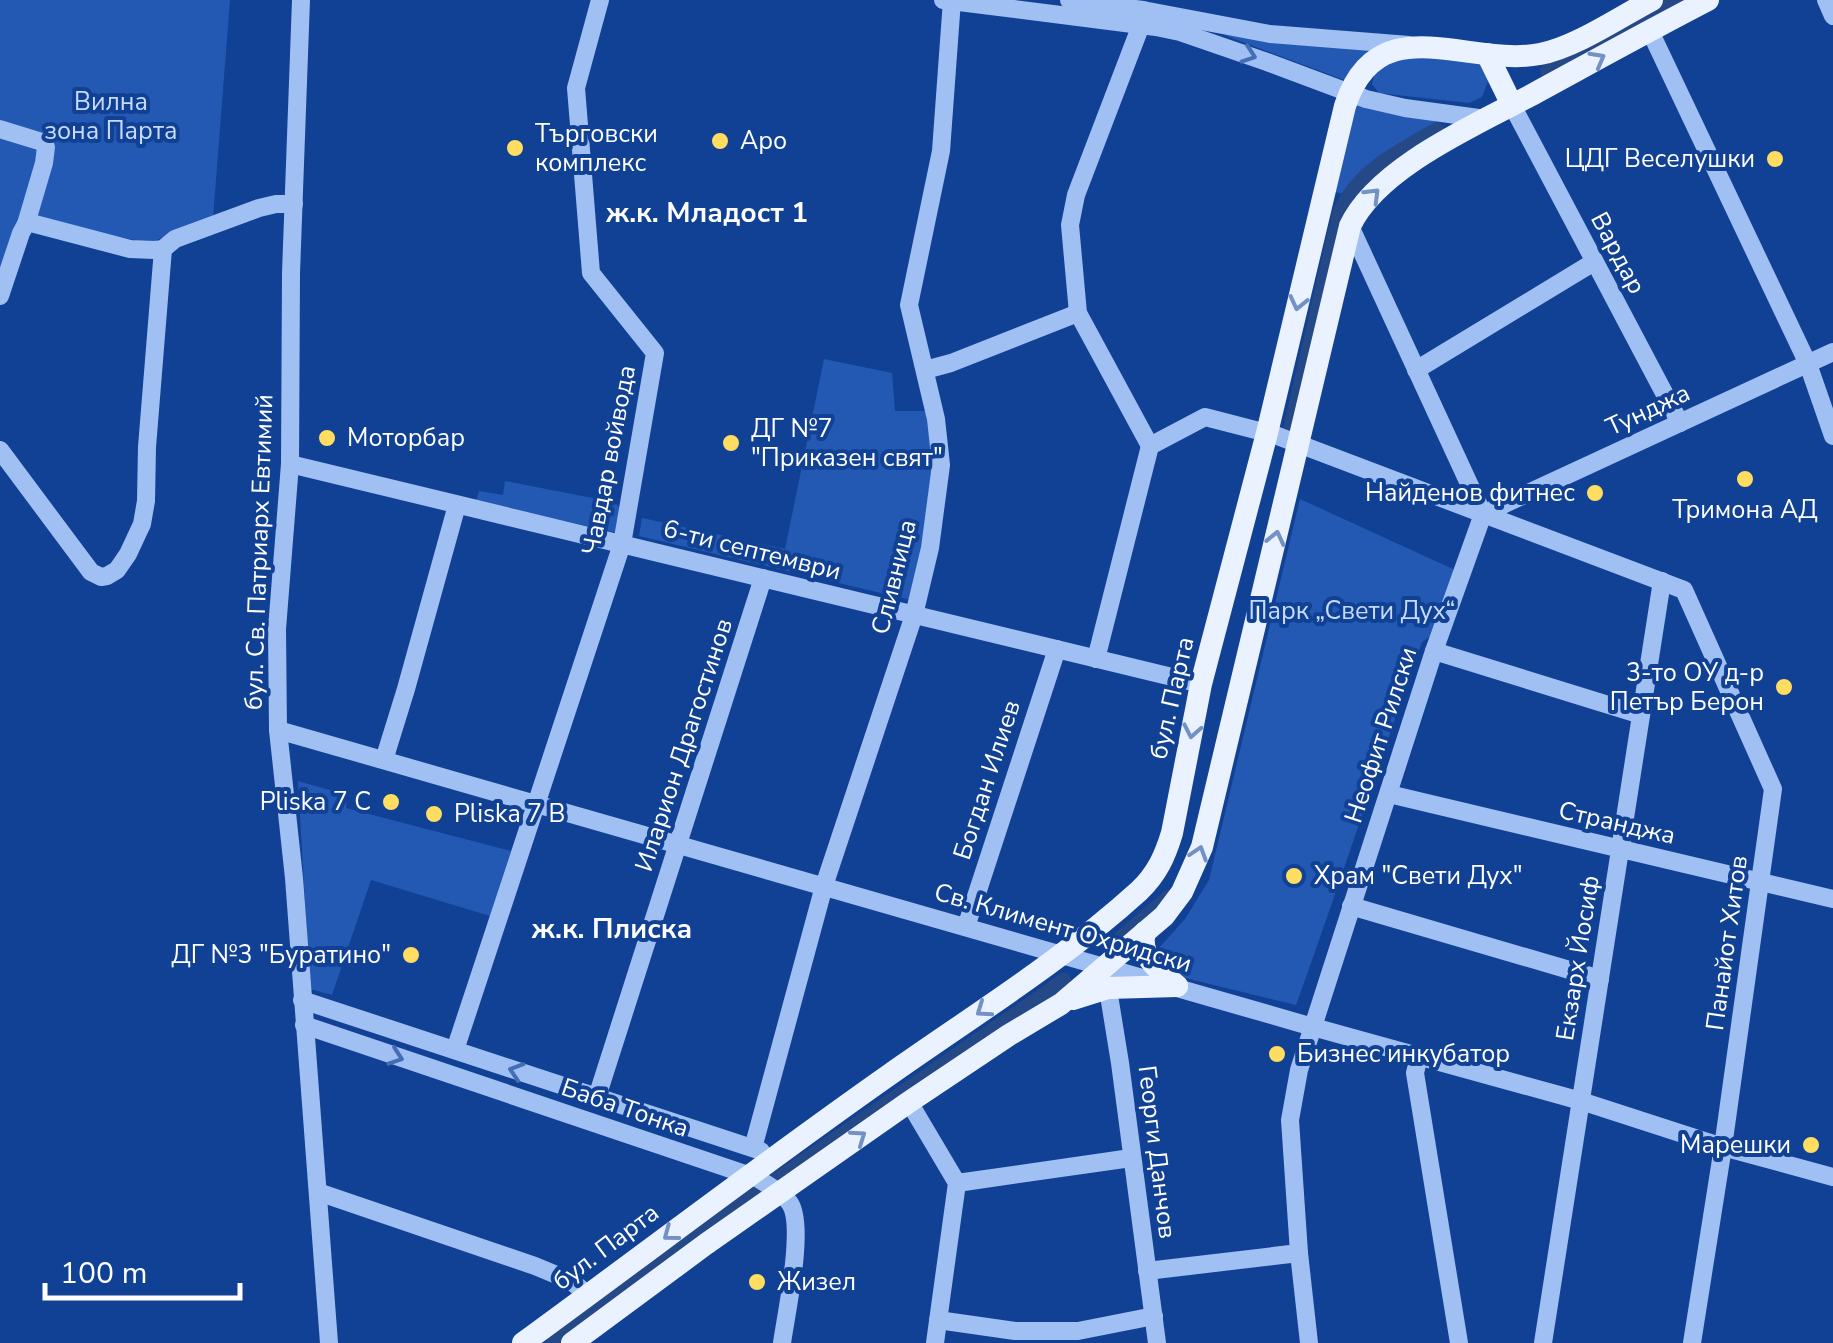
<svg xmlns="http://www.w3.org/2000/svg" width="1833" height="1343" font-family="'Nunito Sans',sans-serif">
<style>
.green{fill:#2359b3}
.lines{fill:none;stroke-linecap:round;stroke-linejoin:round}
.canal{stroke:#254886;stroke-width:14}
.minor{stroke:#a0bff3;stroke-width:18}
.major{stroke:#ebf2ff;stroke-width:22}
.oneway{stroke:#436db5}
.oneway2{stroke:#7391c4}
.poi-dot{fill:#ffdd61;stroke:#114194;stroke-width:4}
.labels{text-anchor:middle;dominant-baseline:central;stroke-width:8;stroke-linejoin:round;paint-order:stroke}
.park-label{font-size:25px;fill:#c7dcfd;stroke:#114194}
.poi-label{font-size:25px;fill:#fff;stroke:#114194;text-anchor:start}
.street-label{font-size:25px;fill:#fff;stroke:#114194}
.neighbourhood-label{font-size:28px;font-weight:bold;fill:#fff;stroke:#114194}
</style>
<rect width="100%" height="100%" fill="#114194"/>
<g class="green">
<path d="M0 0H230L213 218 149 243 21 216 0 275Z"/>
<path d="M1224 35 1373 51 1347 81Z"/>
<path d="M1402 56 1478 61 1489 78 1482 97 1469 103 1379 93 1372 84 1375 73Z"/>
<path d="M1353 103 1435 121 1438 125 1370 163 1343 194 1335 192Z"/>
<path d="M824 359 892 373 895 411H932L940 462 915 601 639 536 642 518 785 549Z"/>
<path d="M505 481 613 502 621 508 618 533 476 501 479 491 503 495Z"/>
<path d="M1300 499 1455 570 1432 635 1422 642C1379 762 1340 884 1296 1005L1177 976 1161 962 1158 949 1185 919 1209 880Z"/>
<path d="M298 781 347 795 346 808 511 851 490 916 371 880 332 995 310 989Z"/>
</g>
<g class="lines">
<g class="canal">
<path d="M1547 71 1679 0"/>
<path d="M1288 438 1339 214C1356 171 1399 151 1437 129"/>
<path d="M1108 948 1168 897"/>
<path d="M553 1343 754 1195 1064 980"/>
</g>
<g class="minor">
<path d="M301 0 291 273 290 464 277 629 278 730 294 878 329 1343"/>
<path d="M943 0 1156 27 1180 32 1267 62 1366 99 1405 108 1486 119"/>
<path d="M1069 0 1143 10 1270 34 1409 45"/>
<path d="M1826 0 1833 16"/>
<path d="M1143 10 1141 25 1076 195 1070 225 1078 313 1150 446"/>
<path d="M1650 31 1808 364 1833 436"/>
<path d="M1512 105 1680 423"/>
<path d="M0 129 42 142 46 147 44 163 26 224"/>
<path d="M0 296 21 233 26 224 31 223 130 249 154 250 163 249 175 239 259 208 276 204H294"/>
<path d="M925 370 951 363 1078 313"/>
<path d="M1416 370 1594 262"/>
<path d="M0 450 91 572 101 577 107 576 117 570 128 554 142 524 146 501 147 447 163 249"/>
<path d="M290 464 1201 684"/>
<path d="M1483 514 1833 352"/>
<path d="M1434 651 1641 715"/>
<path d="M1096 659 1150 446 1205 417 1275 435 1684 590 1773 789 1723 1147 1692 1343"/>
<path d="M278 730 1313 1027 1581 1101 1723 1147 1833 1177"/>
<path d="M384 760 406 689 457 505"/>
<path d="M1389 794 1833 899"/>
<path d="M1351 906 1600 979"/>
<path d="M966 927 1057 649"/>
<path d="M1106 977 1120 1063 1157 1343"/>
<path d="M302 1000 761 1151"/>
<path d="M304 1025 757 1178C767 1185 782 1192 789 1202 806 1223 786 1314 782 1343"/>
<path d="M455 1050 622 544 655 353 591 273 576 88 600 0"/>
<path d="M1419 1056 1415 1073 1459 1343"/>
<path d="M597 1097 763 578"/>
<path d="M909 1102 957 1183 935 1343"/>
<path d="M753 1148 824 886 914 615 930 548 941 465 936 419 909 305 941 151 952 0"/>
<path d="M957 1183 1131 1158"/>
<path d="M318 1192 535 1266 571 1281 588 1295"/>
<path d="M1147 1271 1299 1253"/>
<path d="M938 1320 1015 1331H1078L1154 1316"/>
<path d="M1309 1343 1299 1253 1290 1120 1299 1070 1434 651 1483 514 1350 226"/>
<path d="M1543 1343 1662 581"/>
</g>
<g class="major">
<path d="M1487 54 1512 105"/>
<path d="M1145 932C1138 957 1160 971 1177 986"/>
<path d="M1073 999 1108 988 1177 986"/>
<path d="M523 1343C645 1254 765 1162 889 1075 974 1015 1062 961 1139 891 1157 874 1165 856 1172 833L1201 684 1267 433 1345 106C1378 5 1468 68 1540 54 1574 48 1620 17 1652 0"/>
<path d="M572 1343 706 1244 909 1102 1009 1035 1061 1004 1164 916 1182 892 1202 847 1350 226C1378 166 1480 123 1537 92 1594 61 1650 30 1708 0"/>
</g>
</g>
<defs><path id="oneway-chevron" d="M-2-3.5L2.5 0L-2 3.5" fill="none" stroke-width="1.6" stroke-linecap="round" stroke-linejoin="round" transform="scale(2.5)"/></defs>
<g class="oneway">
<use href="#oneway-chevron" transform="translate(1249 55) rotate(19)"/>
<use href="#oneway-chevron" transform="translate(396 1057) rotate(19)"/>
<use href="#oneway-chevron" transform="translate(516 1071) rotate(-162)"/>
</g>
<g class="oneway2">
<use href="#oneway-chevron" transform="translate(1598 59) rotate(-29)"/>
<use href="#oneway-chevron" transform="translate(1373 195) rotate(-45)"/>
<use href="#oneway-chevron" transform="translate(1298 303) rotate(103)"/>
<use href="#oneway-chevron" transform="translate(1276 538) rotate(-77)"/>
<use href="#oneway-chevron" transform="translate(1192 731) rotate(101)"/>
<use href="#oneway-chevron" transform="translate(1199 853) rotate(-72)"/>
<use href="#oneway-chevron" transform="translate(983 1010) rotate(145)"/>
<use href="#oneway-chevron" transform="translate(859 1137) rotate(-35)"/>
<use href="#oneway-chevron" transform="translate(670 1234) rotate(143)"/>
</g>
<g class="poi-dot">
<circle cx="720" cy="141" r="10"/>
<circle cx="515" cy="148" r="10"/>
<circle cx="1775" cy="159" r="10"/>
<circle cx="327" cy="438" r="10"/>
<circle cx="731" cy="443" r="10"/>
<circle cx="1745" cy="479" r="10"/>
<circle cx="1595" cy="493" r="10"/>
<circle cx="1784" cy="687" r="10"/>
<circle cx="391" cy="802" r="10"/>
<circle cx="434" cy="814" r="10"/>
<circle cx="1294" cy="876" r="10"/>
<circle cx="411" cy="955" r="10"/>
<circle cx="1277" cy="1054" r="10"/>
<circle cx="1811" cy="1145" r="10"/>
<circle cx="757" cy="1282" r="10"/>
</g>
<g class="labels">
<g class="park-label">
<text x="111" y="102">Вилна<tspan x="111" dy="29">зона Парта</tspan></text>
<text x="1352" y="611">Парк „Свети Дух“</text>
</g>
<g class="poi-label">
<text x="535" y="134">Търговски<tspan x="535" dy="29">комплекс</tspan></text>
<text x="740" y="141">Аро</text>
<text x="1755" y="159" text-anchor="end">ЦДГ Веселушки</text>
<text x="751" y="429">ДГ №7<tspan x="751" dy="29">"Приказен свят"</tspan></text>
<text x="347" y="438">Моторбар</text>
<text x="1575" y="493" text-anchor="end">Найденов фитнес</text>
<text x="1745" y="510" text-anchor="middle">Тримона АД</text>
<text x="1764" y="673" text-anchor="end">3-то ОУ д-р<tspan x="1764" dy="29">Петър Берон</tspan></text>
<text x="371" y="802" text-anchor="end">Pliska 7 C</text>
<text x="454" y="814">Pliska 7 B</text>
<text x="1314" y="876">Храм "Свети Дух"</text>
<text x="391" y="955" text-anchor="end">ДГ №3 "Буратино"</text>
<text x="1297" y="1054">Бизнес инкубатор</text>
<text x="1791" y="1145" text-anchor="end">Марешки</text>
<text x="777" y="1282">Жизел</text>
</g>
<g class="street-label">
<text transform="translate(1618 253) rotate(62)">Вардар</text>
<text transform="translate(1648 410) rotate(-25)">Тунджа</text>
<text transform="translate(609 460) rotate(-79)">Чавдар войвода</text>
<text transform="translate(752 550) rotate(14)">6-ти септември</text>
<text transform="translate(259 552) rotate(-88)">бул. Св. Патриарх Евтимий</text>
<text transform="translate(894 577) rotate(-76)">Сливница</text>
<text transform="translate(1172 698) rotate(-77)">бул. Парта</text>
<text transform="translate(1381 735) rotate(-72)">Неофит Рилски</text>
<text transform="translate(684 745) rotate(-72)">Иларион Драгостинов</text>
<text transform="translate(987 780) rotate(-72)">Богдан Илиев</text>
<text transform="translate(1617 823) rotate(13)">Странджа</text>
<text transform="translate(1063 928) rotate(16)">Св. Климент Охридски</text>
<text transform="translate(1727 943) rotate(-82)">Панайот Хитов</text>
<text transform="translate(1578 958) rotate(-81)">Екзарх Йосиф</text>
<text transform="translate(625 1108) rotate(19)">Баба Тонка</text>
<text transform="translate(1157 1152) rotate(83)">Георги Данчов</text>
<text transform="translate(606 1247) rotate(-37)">бул. Парта</text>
</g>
<g class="neighbourhood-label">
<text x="707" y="213">ж.к. Младост 1</text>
<text x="612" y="929">ж.к. Плиска</text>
</g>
</g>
<path d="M45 1283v15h195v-15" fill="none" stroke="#ffffff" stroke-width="5"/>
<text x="60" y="1283" font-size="30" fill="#ffffff" stroke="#114194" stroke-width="8" paint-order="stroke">100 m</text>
</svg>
